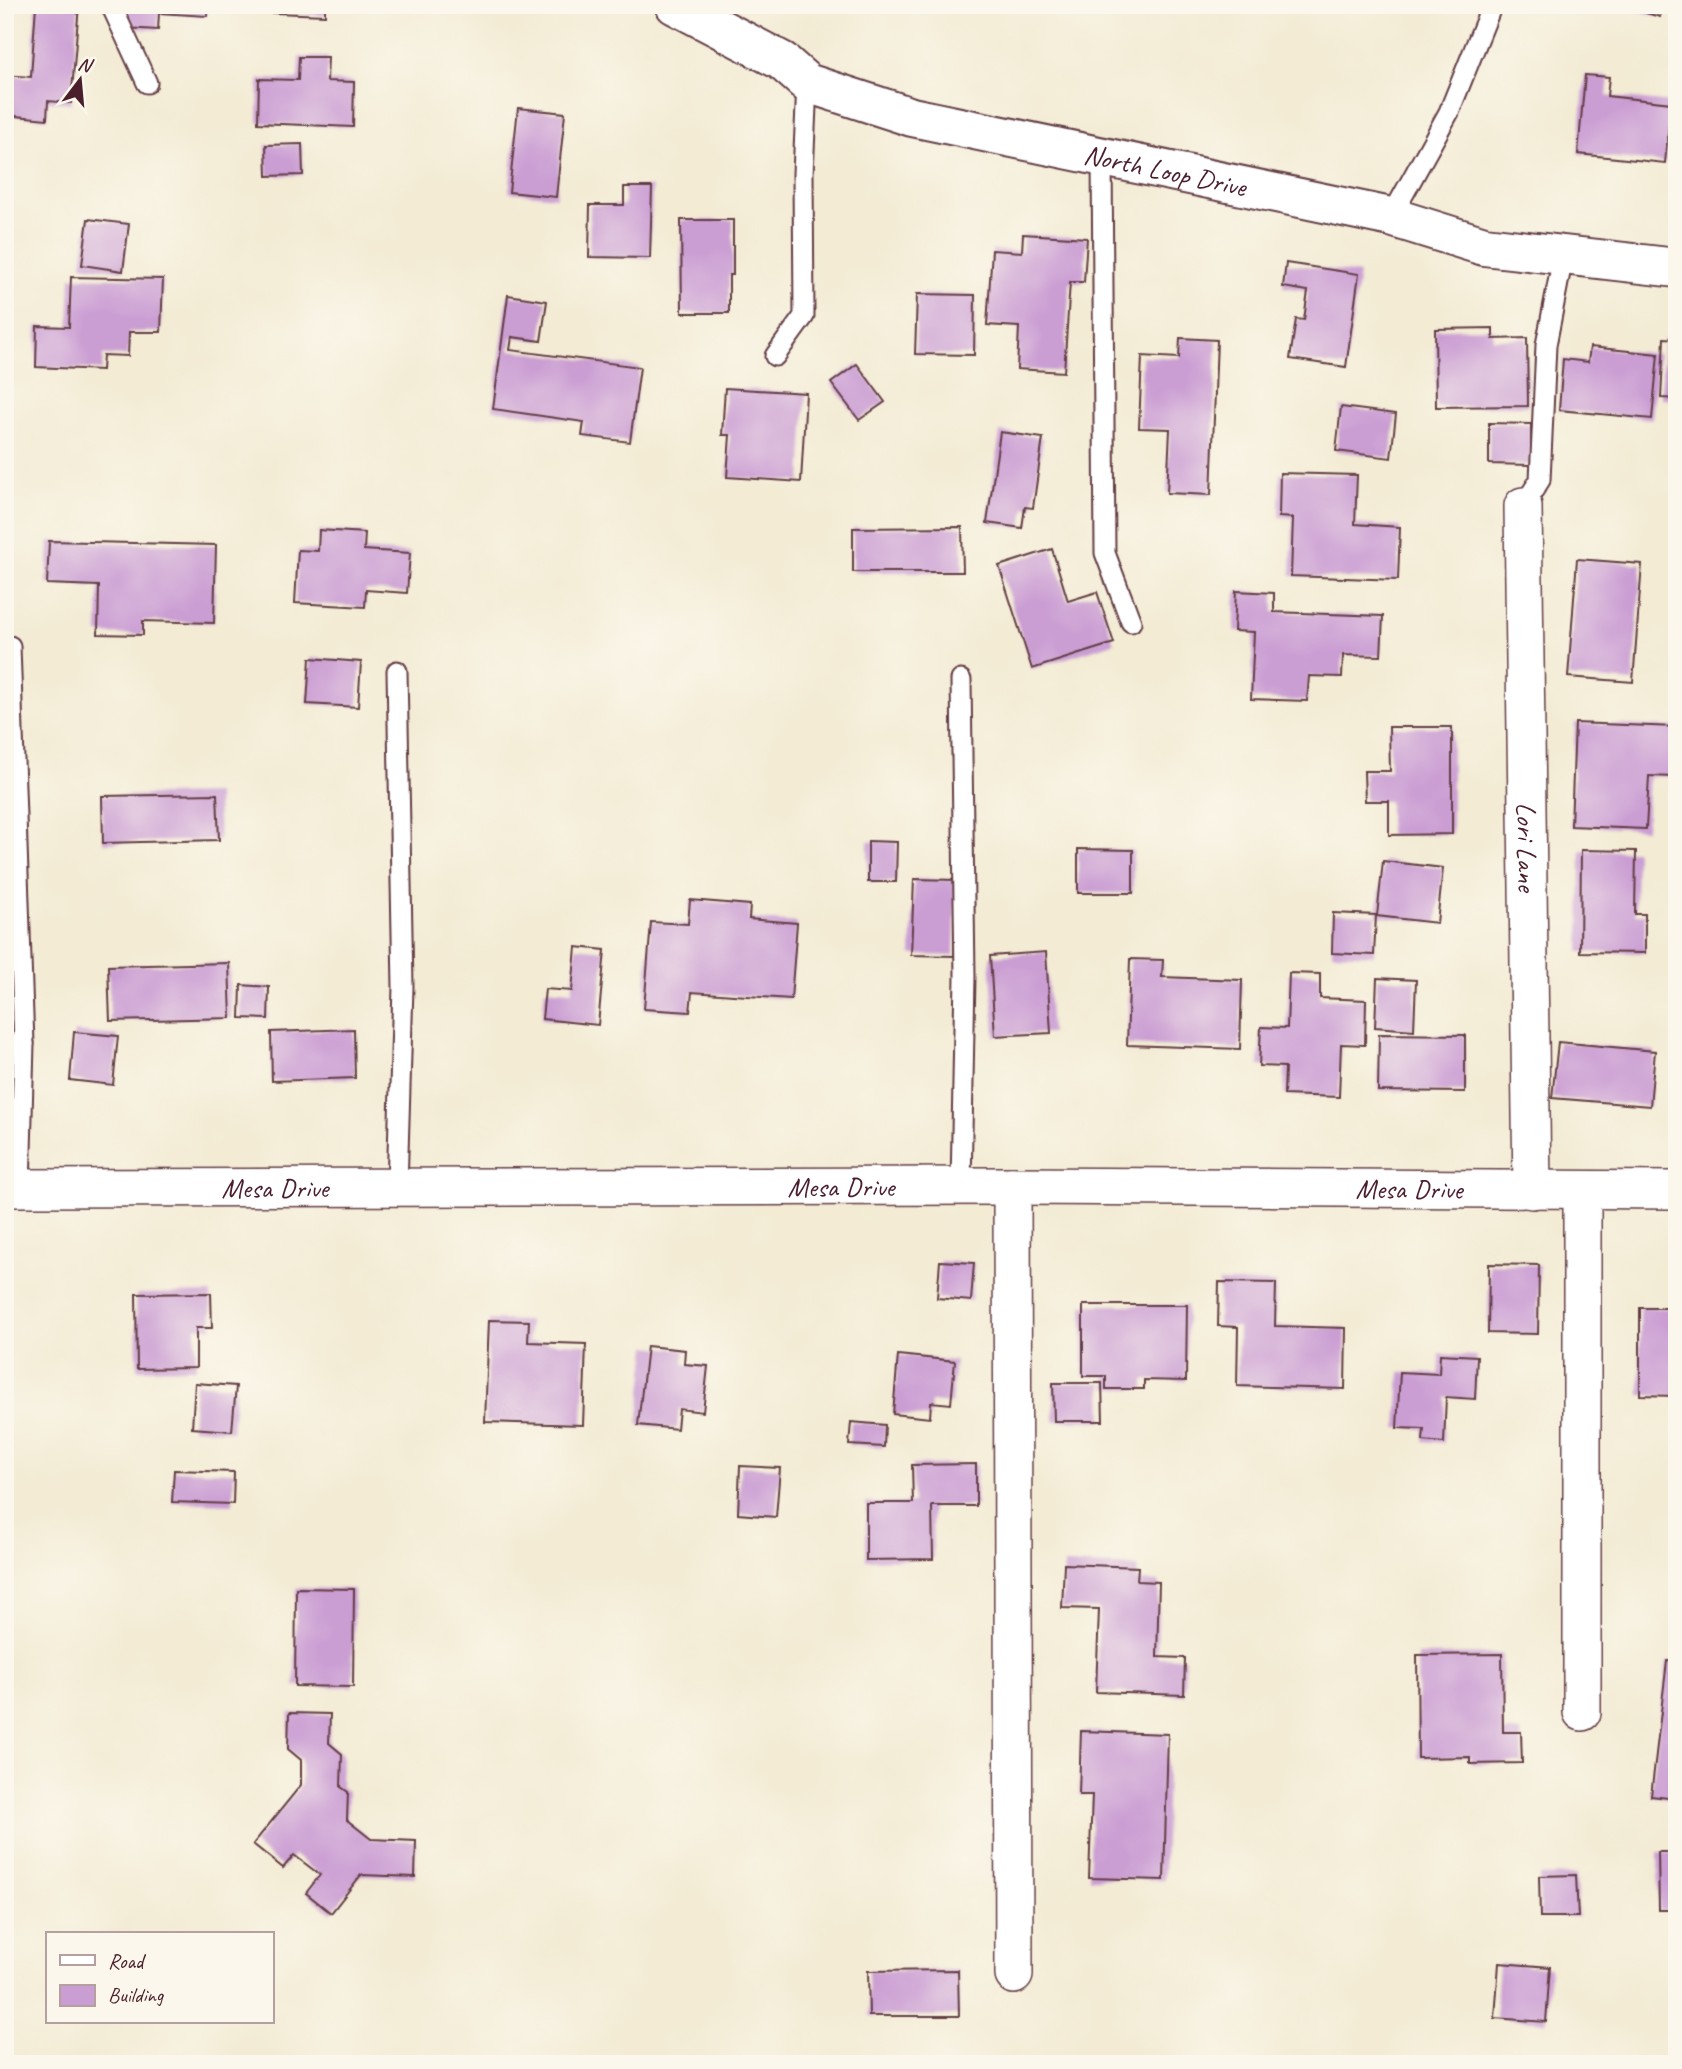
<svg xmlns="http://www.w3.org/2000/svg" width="1682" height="2069" font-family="Caveat,sans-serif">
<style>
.building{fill:#ca9dd3}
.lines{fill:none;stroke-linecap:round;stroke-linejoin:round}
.lane-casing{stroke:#633e44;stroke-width:23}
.street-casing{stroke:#633e44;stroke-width:40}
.secondary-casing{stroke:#633e44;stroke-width:42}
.lane{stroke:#fff;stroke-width:19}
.street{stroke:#fff;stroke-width:37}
.secondary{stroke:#fff;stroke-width:38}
.labels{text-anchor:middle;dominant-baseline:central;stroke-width:5;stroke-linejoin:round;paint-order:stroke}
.street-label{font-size:28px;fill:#4a1f2b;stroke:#fbf7ec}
</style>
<rect width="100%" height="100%" fill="#fbf7ec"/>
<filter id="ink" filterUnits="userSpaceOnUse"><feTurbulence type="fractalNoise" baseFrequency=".0143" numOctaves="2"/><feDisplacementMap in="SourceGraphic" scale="14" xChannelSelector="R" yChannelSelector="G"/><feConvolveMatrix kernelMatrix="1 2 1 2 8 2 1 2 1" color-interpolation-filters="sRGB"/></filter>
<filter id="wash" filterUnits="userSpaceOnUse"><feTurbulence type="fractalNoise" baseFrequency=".00686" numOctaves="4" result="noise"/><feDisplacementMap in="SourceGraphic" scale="28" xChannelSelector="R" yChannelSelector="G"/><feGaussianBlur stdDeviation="1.57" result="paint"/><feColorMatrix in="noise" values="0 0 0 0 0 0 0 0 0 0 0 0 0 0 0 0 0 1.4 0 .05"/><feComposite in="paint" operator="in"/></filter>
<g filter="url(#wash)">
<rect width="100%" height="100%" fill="#f3ebd4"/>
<g id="blocks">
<g class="building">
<path d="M36 5H79L71 103 48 101 47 119 5 115V75L31 77Z"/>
<path d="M125 5H208L207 16 159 13 158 30 124 28Z"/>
<path d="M251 5H325V15L250 12Z"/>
<path d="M1618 5H1663L1660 17Z"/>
<path d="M299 57H328L327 81 354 82 353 127 258 123 259 79 298 80Z"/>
<path d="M1585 75 1609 77 1607 96 1671 103 1665 163 1578 154Z"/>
<path d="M518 108 565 113 556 197 509 192Z"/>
<path d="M302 144 303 175 267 176 266 145Z"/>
<path d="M624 187H652L650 258 589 257 590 205H624Z"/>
<path d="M88 219 129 224 123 271 82 265Z"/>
<path d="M681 220H733V275H729V313H682Z"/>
<path d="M1023 234 1087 238 1084 282H1070L1064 372 1017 369 1019 327 987 325 992 250 1022 252Z"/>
<path d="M1286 263 1359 274 1346 367 1290 359 1296 319 1304 320 1308 291 1283 287Z"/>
<path d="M71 277 163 279 161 332H129L128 356 103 355 102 370 36 367 37 326 69 327Z"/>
<path d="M917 294 975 295 974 355 915 354Z"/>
<path d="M508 295 547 301 541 341 512 337 510 350 640 367 630 442 582 436 584 422 493 409Z"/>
<path d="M1493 328V339L1527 338 1528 406 1436 407 1435 329Z"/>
<path d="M1180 338 1217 340 1211 495 1167 493 1170 429 1139 428 1142 356 1179 358Z"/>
<path d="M1664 338 1677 339V399L1661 398Z"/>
<path d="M1590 347 1658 354 1652 419 1559 410 1563 359 1588 362Z"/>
<path d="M857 364 885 402 859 420 831 383Z"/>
<path d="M725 388 806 393 801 482 727 477 730 435H722Z"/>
<path d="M1341 407 1396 414 1391 458 1336 451Z"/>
<path d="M1489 423 1531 424V465L1489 464Z"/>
<path d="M1000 432 1043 438 1033 508 1025 507 1022 528 987 523Z"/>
<path d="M1280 473 1357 475 1355 524 1400 527 1398 580 1291 576 1293 518 1279 517Z"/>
<path d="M962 527 963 572H853V528Z"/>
<path d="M319 530 365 533 364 550 410 553 407 593 366 590 365 607 295 603 298 550 318 551Z"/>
<path d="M49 541 216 545 214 623 143 621V635L98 634 99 586 47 584Z"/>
<path d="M1052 549 1068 601 1097 592 1114 643 1032 669 999 566Z"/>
<path d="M1577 559 1642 564 1633 682 1568 677Z"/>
<path d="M1236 591 1274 593V612L1383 616 1381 656 1343 655 1342 677 1309 676 1307 701 1251 699 1254 632 1234 631Z"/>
<path d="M310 658 361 662 358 707 307 704Z"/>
<path d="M1575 723 1676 727 1674 777 1649 776 1646 829 1571 826Z"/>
<path d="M1389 727H1452V834L1389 835V801H1365L1364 771H1390Z"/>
<path d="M217 794 219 840 103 843 102 796Z"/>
<path d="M868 841 897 842 896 882H868Z"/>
<path d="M1078 849 1133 850V893H1078Z"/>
<path d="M1581 850 1636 851 1635 914H1645V953L1580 952Z"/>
<path d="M1383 861 1443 868 1437 923 1377 916Z"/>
<path d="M914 879 956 880 954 956 911 955Z"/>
<path d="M690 900 750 905 749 919 797 923 791 999 692 992 690 1012 644 1009 651 922 688 924Z"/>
<path d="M1333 913 1376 915 1374 955 1332 953Z"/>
<path d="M576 947 605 950 598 1025 542 1019 545 989 572 991Z"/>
<path d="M1046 952 1051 1033 995 1036 990 956Z"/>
<path d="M1130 959 1163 960 1162 977 1242 980 1240 1049 1127 1045Z"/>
<path d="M229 963 231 1018 110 1021 108 966Z"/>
<path d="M1289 973 1320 974V998L1366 1000 1365 1045 1341 1044 1339 1097 1284 1095 1285 1067 1259 1066 1261 1027 1287 1028Z"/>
<path d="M1377 978 1416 980 1414 1030 1375 1027Z"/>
<path d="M241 985 269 987 268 1019 240 1018Z"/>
<path d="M354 1029 355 1078 272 1081 271 1032Z"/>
<path d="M74 1032 118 1036 113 1085 70 1080Z"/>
<path d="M1379 1034 1465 1035V1092L1378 1091Z"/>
<path d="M1558 1042 1655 1051 1650 1106 1552 1098Z"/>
<path d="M940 1261 974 1263 971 1301 937 1298Z"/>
<path d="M1489 1264 1539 1265 1538 1334 1488 1333Z"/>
<path d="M1219 1282 1276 1283 1275 1326 1346 1328 1345 1389 1237 1386 1238 1327 1218 1326Z"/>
<path d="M211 1293 212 1328H196V1368L137 1369 136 1294Z"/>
<path d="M1083 1305H1187L1186 1381 1144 1380V1389H1106V1376H1083Z"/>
<path d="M1640 1308H1677V1396L1640 1395Z"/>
<path d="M489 1320 529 1321 528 1342 586 1344 583 1425 485 1422Z"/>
<path d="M647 1346 685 1350 684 1364 708 1366 703 1412 679 1409 677 1429 638 1425Z"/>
<path d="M1440 1354 1477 1356 1475 1399 1446 1397 1444 1443 1423 1441 1424 1429 1397 1428 1400 1372 1439 1374Z"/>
<path d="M898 1355 955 1361 951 1404 931 1402 930 1418 893 1414Z"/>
<path d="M195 1383 236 1386 232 1431 192 1428Z"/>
<path d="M1053 1383H1102L1103 1421H1054Z"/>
<path d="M851 1422 885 1425 884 1447 849 1445Z"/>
<path d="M976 1464V1506H932L933 1559 866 1560V1503H913L912 1465Z"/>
<path d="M740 1466 780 1468 776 1517 738 1514Z"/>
<path d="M174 1470 234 1472 233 1504 172 1502Z"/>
<path d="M1064 1564 1138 1567 1137 1581 1159 1582 1157 1657 1185 1658 1184 1695 1096 1692 1099 1609 1062 1608Z"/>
<path d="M296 1588 354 1589 353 1687 295 1686Z"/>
<path d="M1502 1654 1503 1732H1521L1522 1763 1470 1764V1757L1418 1758 1417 1655Z"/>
<path d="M1667 1661 1677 1662V1799L1651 1796Z"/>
<path d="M289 1713 330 1714 329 1743 342 1754 341 1787 348 1792 347 1820 371 1839 416 1841 415 1877 361 1875 331 1913 306 1893 320 1875 294 1855 283 1868 253 1844 301 1785V1760L288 1749Z"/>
<path d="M1081 1731 1168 1734 1164 1880 1089 1878 1092 1795H1079Z"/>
<path d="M1658 1852H1677V1910H1659Z"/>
<path d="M1576 1875 1578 1917H1540L1539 1876Z"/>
<path d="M1499 1963 1550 1967 1546 2022 1495 2018Z"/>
<path d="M958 1970 959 2016H869L868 1971Z"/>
</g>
</g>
</g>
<g filter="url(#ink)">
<use href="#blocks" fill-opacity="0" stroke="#633e44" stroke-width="2"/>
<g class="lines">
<defs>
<g id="lane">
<path d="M111 5 147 83"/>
<path d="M1102 157 1105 553 1131 622"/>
<path d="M1391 217 1449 112 1492 5"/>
<path d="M775 356 804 316 803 174 807 83"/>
<path d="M1523 506 1540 480 1546 345 1563 257"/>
<path d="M10 646 24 1044 20 1188"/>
<path d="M5 1044H24"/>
<path d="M961 1186 965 976 961 680"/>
<path d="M397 1187 403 987 397 671"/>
</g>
<g id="street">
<path id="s1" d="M1523 506 1532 1190"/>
<path d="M1012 1186 1014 1975"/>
<path id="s2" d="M5 1188 1012 1186 1677 1190"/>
<path d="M1582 1712V1191"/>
</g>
<g id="secondary">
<path id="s3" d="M675 5 782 61 807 83 912 117 1391 217 1484 246 1677 268"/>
</g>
</defs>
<use href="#lane" class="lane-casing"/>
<use href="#street" class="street-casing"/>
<use href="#secondary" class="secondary-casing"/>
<use href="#lane" class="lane"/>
<use href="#street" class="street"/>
<use href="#secondary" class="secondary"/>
</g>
</g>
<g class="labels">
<g class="street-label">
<text stroke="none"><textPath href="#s3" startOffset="523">North Loop Drive</textPath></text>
<text stroke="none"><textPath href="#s1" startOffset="341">Lori Lane</textPath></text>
<text stroke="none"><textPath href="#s2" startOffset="836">Mesa Drive</textPath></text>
<text stroke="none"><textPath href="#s2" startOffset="270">Mesa Drive</textPath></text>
<text stroke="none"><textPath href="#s2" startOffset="1404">Mesa Drive</textPath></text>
</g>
</g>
<rect width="1682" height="2069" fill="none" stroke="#fbf7ec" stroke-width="28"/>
<rect x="46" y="1932" width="228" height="91" fill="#fbf7ec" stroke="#b4a19f" stroke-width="2"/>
<rect x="60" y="1955" width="35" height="10" fill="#ffffff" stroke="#b4a19f" stroke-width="2"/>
<text x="108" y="1968" font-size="21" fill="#4a1f2b">Road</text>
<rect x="60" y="1985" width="35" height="21" fill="#ca9dd3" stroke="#b4a19f" stroke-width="2"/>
<text x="108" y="2002" font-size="21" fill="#4a1f2b">Building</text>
<g transform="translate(80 80) rotate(16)" stroke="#fbf7ec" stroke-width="5" paint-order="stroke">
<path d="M0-5L12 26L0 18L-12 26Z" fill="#4a1f2b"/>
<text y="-10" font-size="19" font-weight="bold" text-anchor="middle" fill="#4a1f2b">N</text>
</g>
</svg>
